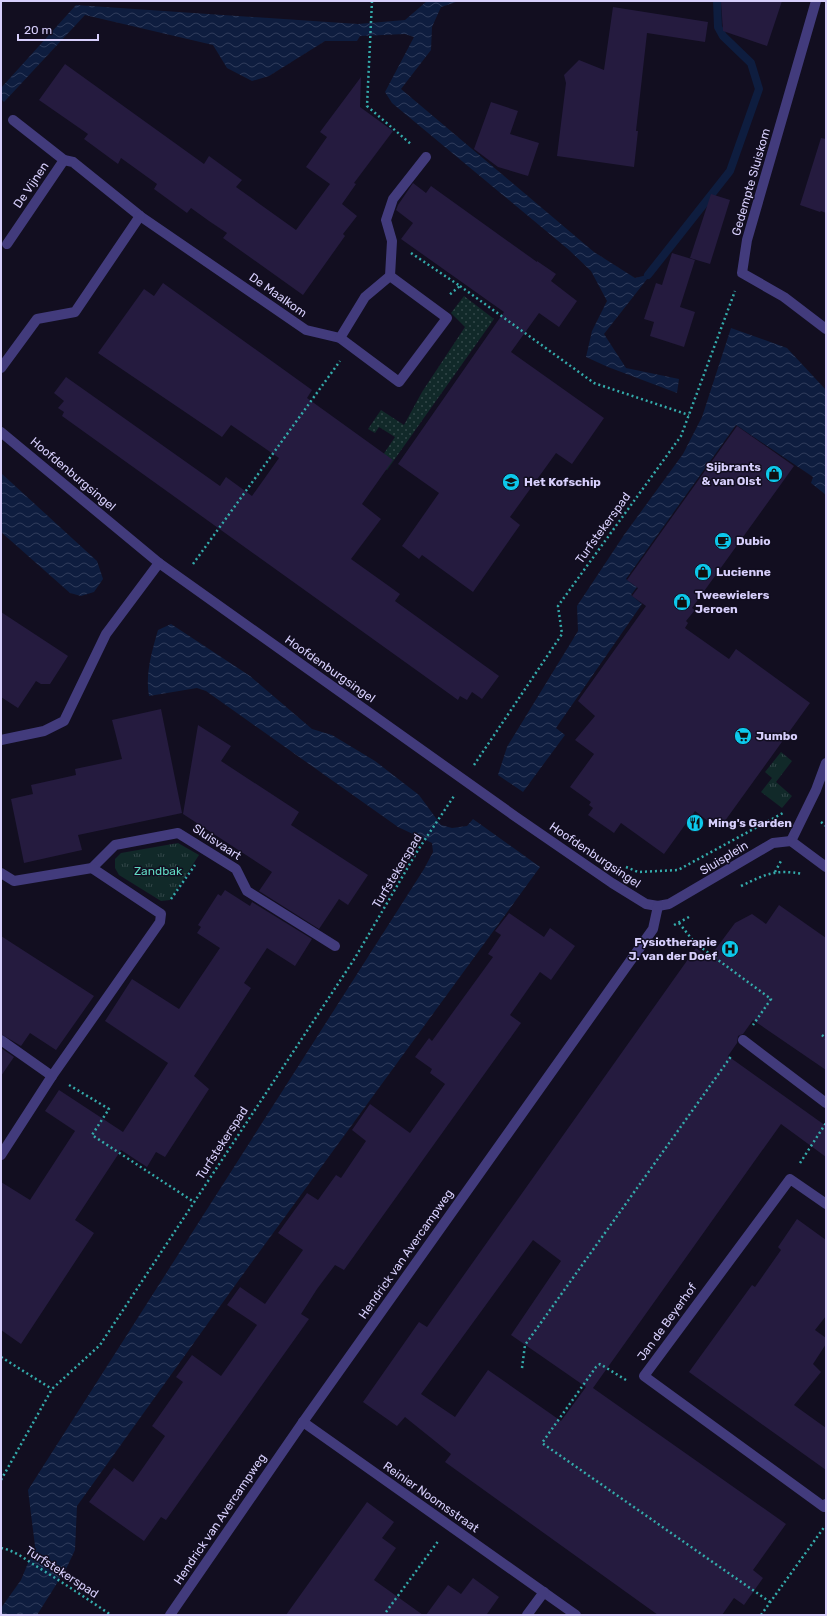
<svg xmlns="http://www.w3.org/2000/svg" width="827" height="1616" font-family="Rubik,sans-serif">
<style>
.grass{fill:url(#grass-dots)}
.park{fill:url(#park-tufts)}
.water{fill:url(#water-waves)}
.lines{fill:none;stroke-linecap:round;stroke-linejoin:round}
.stream{stroke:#0e1d3f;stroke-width:8}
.building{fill:#251b3f;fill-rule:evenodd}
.path{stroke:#34abab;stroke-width:2.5;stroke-dasharray:2 3;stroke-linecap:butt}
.minor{stroke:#423b7c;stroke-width:10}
.labels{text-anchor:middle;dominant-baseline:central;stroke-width:3;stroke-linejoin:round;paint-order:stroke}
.street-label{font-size:12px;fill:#d7cffc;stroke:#120e20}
.poi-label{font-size:12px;font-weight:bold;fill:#d7cffc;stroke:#120e20;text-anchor:start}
.park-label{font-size:12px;fill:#60d8c1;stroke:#120e20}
</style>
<defs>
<pattern id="grass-dots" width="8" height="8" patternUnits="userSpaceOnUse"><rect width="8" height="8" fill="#112929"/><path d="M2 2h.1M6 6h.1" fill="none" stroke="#334749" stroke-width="1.8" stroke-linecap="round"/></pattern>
<pattern id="park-tufts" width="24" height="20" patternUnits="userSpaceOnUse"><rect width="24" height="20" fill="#112929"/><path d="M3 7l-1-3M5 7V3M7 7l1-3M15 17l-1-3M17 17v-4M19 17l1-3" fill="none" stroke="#334749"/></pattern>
<pattern id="water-waves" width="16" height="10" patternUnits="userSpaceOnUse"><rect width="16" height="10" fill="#0e1d3f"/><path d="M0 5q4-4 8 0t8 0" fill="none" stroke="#303d5c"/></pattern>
</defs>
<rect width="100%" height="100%" fill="#120e20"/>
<path class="grass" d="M464 296 494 319 387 470 377 464 395 437 379 427 375 433 368 429 381 410 404 425 422 392 465 327 451 313Z"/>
<g class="park">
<path d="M781 752 792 761 776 782 792 796 782 808 761 792 772 778 765 772Z"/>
<path d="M178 843 199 855 170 900 161 901 119 875 115 868V859L121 853Z"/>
</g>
<g class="water">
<path d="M427 1H459L441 7 432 27 431 50 401 89 594 252 635 278 651 274 604 334 626 368 679 379 677 393 608 367 586 357 592 331 607 301 591 271 569 250 392 103 385 92 414 37 405 34 360 36 357 41H325L269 76 252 81 227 68 213 45 85 15 4 102 1 99V88L76 5 358 24 405 20Z"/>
<path d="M731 328 787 348 826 390V495L811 483 813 477 736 425 626 579 637 587 631 595 642 604 556 728 565 735 523 792 498 775 507 747 578 631 577 606 624 535 683 454 702 417Z"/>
<path d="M1 473 97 561 103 579 94 592 81 596 70 593 1 532Z"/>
<path d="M171 624 250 676 312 729 332 735 375 761 419 795 441 825 452 828 467 826 473 819 540 867 236 1284 77 1506 75 1550 66 1569 37 1615H1V1608L21 1580 35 1546 28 1490 424 869 433 852 432 843 398 827 206 691 197 688 149 696C145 674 152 651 158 630Z"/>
</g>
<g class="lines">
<path class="stream" d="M648 275 730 171 759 89 751 63 723 36 718 27 717 1"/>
</g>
<g class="building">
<path d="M721 1H782L767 46 723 31Z"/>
<path d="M613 7 708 22 705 42 647 33 636 131H638L634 167 557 156 566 83 564 75 579 60 604 70Z"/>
<path d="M65 64 204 164 209 156 242 180 236 187 296 230 330 184 306 167 327 137 320 132 361 77 360 107 393 131 354 183 356 184 342 204 357 216 343 234 345 236 303 295 223 238 227 233 209 221 191 208 187 213 154 189 157 184 121 158 118 164 84 139 88 134 39 100Z"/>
<path d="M491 102 518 111 510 134 539 143 528 176 498 167 474 149Z"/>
<path d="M821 138 826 139V213L821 211 820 212 800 205Z"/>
<path d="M413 183 426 193 431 186 537 262V261L556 274 551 281 577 301 559 327 539 313 511 352 604 418 572 464 556 453 510 517 520 525 473 592 422 555 419 559 402 546 439 493 398 464 504 312 401 239 413 223 396 210 398 205Z"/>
<path d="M711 194 730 200 710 264 690 258Z"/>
<path d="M672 253 695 260 680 307 695 312 684 347 650 336 654 322 644 319 656 283 662 285Z"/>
<path d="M163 283 312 390 307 398 393 460 362 504 381 519 351 559 400 594 395 601 499 676 482 699 472 692 467 700 460 696 458 700 62 416 64 412 58 408 64 401 54 393 66 377 220 486 226 477 252 496 279 458 231 425 222 437 98 353 144 289 154 296Z"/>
<path d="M737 426 794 466 692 608 695 610 686 621 688 623 685 628 729 659 736 649 810 703 722 825 712 818 709 822 695 811 664 854 621 823 614 833 588 815 593 808 589 805 591 802 570 787 594 754 575 740 595 716 578 701 646 606 632 596 638 588 627 580Z"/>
<path d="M1 612 68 656 50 684H41L36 681 18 708 1 697Z"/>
<path d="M161 709 182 813 78 835 82 850 24 863 11 799 33 794 31 785 76 775 75 769 122 759 112 720Z"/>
<path d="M198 725 231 746 221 761 299 812 291 825 368 875 348 905 339 899 319 929 259 891 272 872 183 814Z"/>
<path d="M225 890 250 906 252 902 312 939 295 966 267 948 244 983 251 988 194 1076 209 1089 165 1157 156 1152 147 1167 121 1150 75 1220 94 1233 21 1344 1 1330V1182L30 1200 75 1131 45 1111 59 1090 123 1132 168 1063 105 1021 132 979 179 1009 220 948 197 933 201 927 198 925 218 894 221 896Z"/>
<path d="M779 905 826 938V1070L753 1020 743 1034 738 1036 737 1043 728 1056 826 1126V1157L781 1124 593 1388 786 1524 753 1570 763 1578 744 1605 734 1598 722 1615H658L445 1462 451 1454 405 1417 397 1426 363 1402 419 1322 427 1327 696 948 709 958 735 923 752 914 766 924ZM533 1240 561 1261 511 1335 586 1387 561 1421 488 1370 455 1417 421 1394Z"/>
<path d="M509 913 544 937 550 928 575 946 551 980 540 972 510 1015 521 1023 344 1270 335 1265 317 1289 301 1314 309 1319 166 1520 161 1517 144 1541 89 1502 114 1468 133 1482 165 1436 152 1426 183 1382 176 1377 192 1355 221 1376 257 1325 227 1305 240 1287 265 1304 303 1250 278 1233 307 1193 318 1200 336 1175 341 1178 366 1141 352 1130 370 1104 410 1133 445 1084 430 1073 432 1069 415 1057 429 1038 432 1041 493 957 488 954 501 935 495 931Z"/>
<path d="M1 936 94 996 56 1050 30 1033 21 1046 1 1034Z"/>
<path d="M1 1048 14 1057 1 1076Z"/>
<path d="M797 1219 826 1240V1316L815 1330 826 1338V1344L813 1364 821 1372 794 1405 826 1428V1470L689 1372 752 1285 755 1287 781 1250 778 1247Z"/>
<path d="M367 1502 394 1522 382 1538 396 1548 374 1580 423 1615H286Z"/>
<path d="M473 1578 499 1597 487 1614 489 1615H426L448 1585 461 1594Z"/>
</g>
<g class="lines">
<g class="path">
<path d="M372 1 367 106 412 145"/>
<path d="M411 253 460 286 448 296"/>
<path d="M460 286 594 383 689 415"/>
<path d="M193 564 340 361"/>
<path d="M474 765 562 634 558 606 681 436 735 291"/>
<path d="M821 822 826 826"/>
<path d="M626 867 638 872 678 870 783 813"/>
<path d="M775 872 781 861"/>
<path d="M741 886C766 874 775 869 803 874"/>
<path d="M171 899 195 865"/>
<path d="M679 923 695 943 771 999 753 1025"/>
<path d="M674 925 689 917"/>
<path d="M822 1035 826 1039"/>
<path d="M69 1085 109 1109 92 1135 194 1202"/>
<path d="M800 1163 826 1123"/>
<path d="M1 1357 52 1389"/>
<path d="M522 1368 525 1345 732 1055"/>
<path d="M626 1380 600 1364 596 1367 542 1443 770 1602"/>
<path d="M1 1480 52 1389 100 1345 355 958 418 850 454 796"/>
<path d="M1 1548C14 1550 25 1559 36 1566 62 1582 86 1598 111 1615"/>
<path d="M386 1612 439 1540"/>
<path d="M761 1615 825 1526"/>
</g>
<g class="minor">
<path d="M816 1 747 240 742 273 784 297 826 329"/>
<path d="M13 120 64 160 73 162 140 216 306 330 340 338 399 382 447 318 390 276"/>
<path d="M7 244 64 160"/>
<path d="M340 338 365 297 390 276 392 241 386 220 393 199 426 157"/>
<path d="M1 368 37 319 75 312 140 216"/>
<path d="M1 432 159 563 516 817 612 883 646 904 658 906 669 904 773 843 791 841"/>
<path d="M1 740 44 731 64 721 106 634 159 563"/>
<path d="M791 841 816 790 826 763"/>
<path d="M791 841 826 867"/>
<path d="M1 873 14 881 92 868 115 845 178 833 236 869 247 891 335 946"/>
<path d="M1 1040 52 1076"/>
<path d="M743 1040 826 1103"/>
<path d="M1 1155 52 1076 160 922 161 914 92 868"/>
<path d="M826 1204 790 1179 644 1376 824 1507 826 1504"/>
<path d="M303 1422 576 1615"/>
<path d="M170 1615 303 1422 653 929 658 906"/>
<path d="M527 1615 544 1592"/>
</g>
</g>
<defs>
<symbol id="shop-disc" viewBox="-11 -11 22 22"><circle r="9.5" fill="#0dc8eb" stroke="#120e20"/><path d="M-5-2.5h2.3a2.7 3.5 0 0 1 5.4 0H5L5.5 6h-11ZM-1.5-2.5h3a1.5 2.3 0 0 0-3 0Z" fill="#111"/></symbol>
<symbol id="school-disc" viewBox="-11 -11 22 22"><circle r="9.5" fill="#0dc8eb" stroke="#120e20"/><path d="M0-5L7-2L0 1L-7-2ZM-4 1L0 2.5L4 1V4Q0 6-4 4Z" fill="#111"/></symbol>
<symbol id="cafe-disc" viewBox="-11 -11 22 22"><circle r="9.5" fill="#0dc8eb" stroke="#120e20"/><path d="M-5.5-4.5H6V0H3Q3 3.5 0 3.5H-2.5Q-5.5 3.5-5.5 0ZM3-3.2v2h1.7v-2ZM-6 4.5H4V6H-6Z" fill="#111"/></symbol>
<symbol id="supermarket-disc" viewBox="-11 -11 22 22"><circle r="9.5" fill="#0dc8eb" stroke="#120e20"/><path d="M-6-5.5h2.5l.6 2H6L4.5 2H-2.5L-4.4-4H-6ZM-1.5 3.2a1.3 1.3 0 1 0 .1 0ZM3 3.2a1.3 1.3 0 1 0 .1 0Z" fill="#111"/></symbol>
<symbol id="restaurant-disc" viewBox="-11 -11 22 22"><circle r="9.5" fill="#0dc8eb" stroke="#120e20"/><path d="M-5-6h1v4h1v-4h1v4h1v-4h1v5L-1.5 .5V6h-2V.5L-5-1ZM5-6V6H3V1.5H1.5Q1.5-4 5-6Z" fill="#111"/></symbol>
<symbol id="hospital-disc" viewBox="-11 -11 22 22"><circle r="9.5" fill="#0dc8eb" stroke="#120e20"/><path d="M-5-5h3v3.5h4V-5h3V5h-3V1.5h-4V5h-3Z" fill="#111"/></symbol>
</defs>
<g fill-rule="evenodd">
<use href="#shop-disc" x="764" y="464" width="20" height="20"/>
<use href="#school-disc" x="501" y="472" width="20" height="20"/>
<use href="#cafe-disc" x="713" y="531" width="20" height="20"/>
<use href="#shop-disc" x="693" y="562" width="20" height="20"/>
<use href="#shop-disc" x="672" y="592" width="20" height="20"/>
<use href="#supermarket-disc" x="733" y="726" width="20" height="20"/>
<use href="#restaurant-disc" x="685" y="813" width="20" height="20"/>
<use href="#hospital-disc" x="720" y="939" width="20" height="20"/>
</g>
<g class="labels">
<g class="street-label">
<text transform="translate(751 182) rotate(-74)">Gedempte Sluiskom</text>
<text transform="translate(31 185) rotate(-56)">De Vijnen</text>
<text transform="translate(278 295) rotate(35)">De Maalkom</text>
<text transform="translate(73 474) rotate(40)">Hoofdenburgsingel</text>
<text transform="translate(603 528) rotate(-54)">Turfstekerspad</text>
<text transform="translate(330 669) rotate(35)">Hoofdenburgsingel</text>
<text transform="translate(217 842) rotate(33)">Sluisvaart</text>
<text transform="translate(595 855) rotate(34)">Hoofdenburgsingel</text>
<text transform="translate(724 858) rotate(-31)">Sluisplein</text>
<text transform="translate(397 871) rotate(-59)">Turfstekerspad</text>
<text transform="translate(222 1143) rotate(-57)">Turfstekerspad</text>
<text transform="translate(406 1254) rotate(-55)">Hendrick van Avercampweg</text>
<text transform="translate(667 1322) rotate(-54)">Jan de Beyerhof</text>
<text transform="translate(431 1497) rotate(35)">Reinier Noomsstraat</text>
<text transform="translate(220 1519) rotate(-56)">Hendrick van Avercampweg</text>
<text transform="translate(62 1572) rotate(33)">Turfstekerspad</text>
</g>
<g class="poi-label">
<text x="761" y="467" text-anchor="end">Sijbrants<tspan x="761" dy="14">&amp; van Olst</tspan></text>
<text x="524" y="482">Het Kofschip</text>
<text x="736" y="541">Dubio</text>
<text x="716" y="572">Lucienne</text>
<text x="695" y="595">Tweewielers<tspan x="695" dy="14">Jeroen</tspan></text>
<text x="756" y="736">Jumbo</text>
<text x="708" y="823">Ming's Garden</text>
<text x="717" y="942" text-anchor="end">Fysiotherapie<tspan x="717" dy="14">J. van der Doef</tspan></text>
</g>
<g class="park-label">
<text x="158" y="871">Zandbak</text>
</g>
</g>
<rect width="827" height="1616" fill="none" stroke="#d7cffc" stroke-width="4"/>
<path d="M18 34v6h80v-6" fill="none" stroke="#d7cffc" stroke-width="2"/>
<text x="24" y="34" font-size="12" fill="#d7cffc" stroke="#120e20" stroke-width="3" paint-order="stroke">20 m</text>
</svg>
